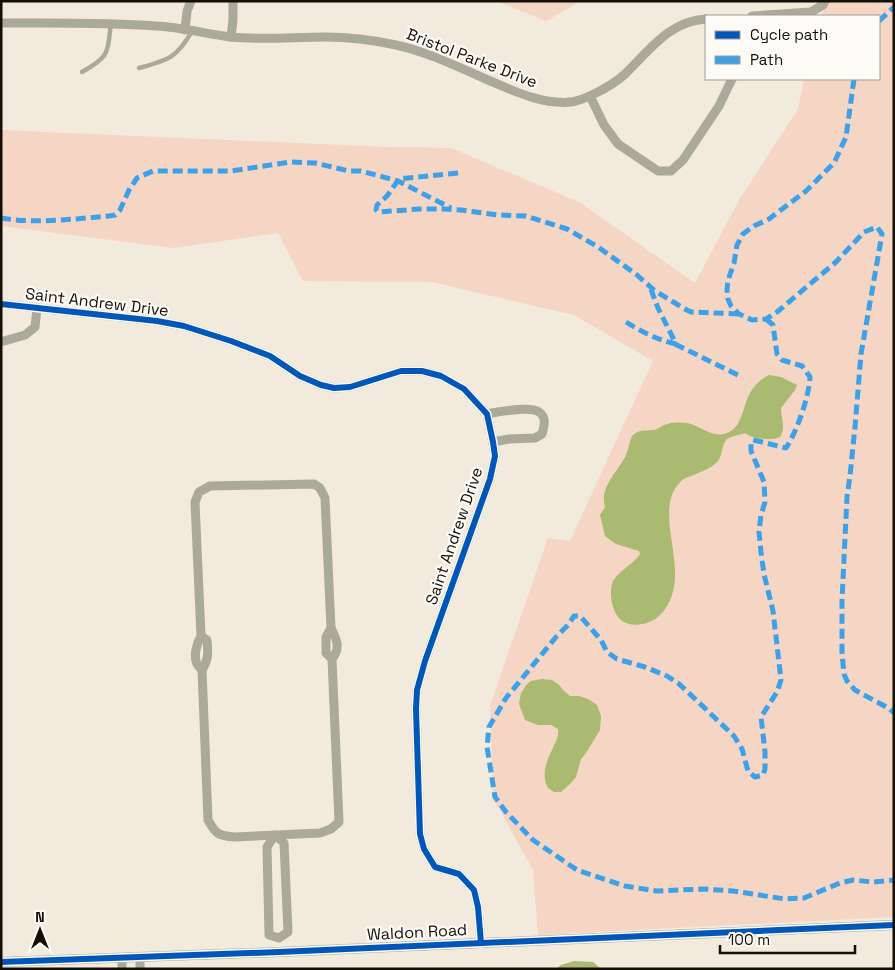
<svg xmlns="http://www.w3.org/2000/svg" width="895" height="970" font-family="'Space Grotesk',sans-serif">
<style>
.green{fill:#f5d5c3}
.water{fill:#aaba71}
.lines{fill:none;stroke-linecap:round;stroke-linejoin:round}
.service{stroke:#aba99a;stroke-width:4.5}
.minor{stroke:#aba99a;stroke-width:9}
.tertiary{stroke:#aba99a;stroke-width:10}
.quiet{stroke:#3da1e9;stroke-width:5;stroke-dasharray:10 5;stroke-linecap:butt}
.cycleway-casing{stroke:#fefbf7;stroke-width:9}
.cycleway{stroke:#0057b8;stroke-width:6}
.labels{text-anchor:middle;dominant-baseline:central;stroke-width:4.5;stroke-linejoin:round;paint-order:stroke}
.street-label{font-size:16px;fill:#130f07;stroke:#fefbf7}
</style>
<rect width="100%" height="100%" fill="#f1eadd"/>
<g class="green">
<path d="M496 1H576V4L546 21Z"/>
<path d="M830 1H894V917L538 935 533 870 493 798 490 706 548 538 570 541 653 361 574 315 432 282 303 281 278 233 173 248 1 226V130L388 147 451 148 579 202 695 283 739 200 798 109 804 79H879V16H820Z"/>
</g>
<g class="water">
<path d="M769 375 781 377 797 385 795 390 781 408C781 418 786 428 780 437 771 441 759 439 750 436 746 434 747 433 743 434 739 434 732 437 729 438 720 442 725 456 715 464 710 468 704 471 698 473 693 476 685 477 681 481 648 514 698 576 660 615 651 624 632 629 621 620 612 612 609 595 612 584 615 573 634 564 640 554L639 551 616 544 605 536 600 515 605 507C599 487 618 472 626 455 629 449 629 442 632 436 640 429 644 431 654 430 658 429 660 427 664 425 670 422 681 422 687 423 699 425 711 437 724 434 741 430 742 411 748 397 752 388 760 379 769 375Z"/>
<path d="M542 679 552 680 559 685 564 691 570 696H579L588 699 597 705 601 716 600 730 586 753 581 759 576 777 571 783 561 792H554L548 788C541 775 546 762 553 748 556 741 559 737 558 729L551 725H538L525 720 519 704 521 693 527 684 531 681Z"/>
<path d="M574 961 593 962 601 969H556L561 965Z"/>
</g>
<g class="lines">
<g class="service">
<path d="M139 68C168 60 177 58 192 31"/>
<path d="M82 72C110 56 107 54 111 23"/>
</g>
<g class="minor">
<path d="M752 16 811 12 823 5 825 1"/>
<path d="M1 23C53 23 105 22 156 26 181 27 206 34 231 37 262 40 294 37 325 37 349 37 373 40 396 45 428 52 458 67 488 80 514 91 542 105 571 102 579 101 588 97 596 93 606 88 616 82 624 75 649 51 669 21 706 19"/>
<path d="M185 30 187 11 191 1"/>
<path d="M231 37 233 20V1"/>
<path d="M590 96 604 125 618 144 658 171H671L683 160 719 106 732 79"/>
<path d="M1 304 157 321 184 326 231 341 270 356 300 376 321 385 334 388 350 387 401 371H422L441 376 464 389 487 414 493 442 495 456 490 479 425 661 417 690 416 709 420 834 424 849 435 867 459 874 474 890 478 907 481 943"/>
<path d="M1 342 25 335 35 327 37 308"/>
<path d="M487 414C497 412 530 406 539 412 547 417 544 427 542 434L535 438 509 439 493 442"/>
<path d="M201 636 207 640C208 652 209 659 202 670 201 668 198 666 197 664 193 656 197 643 201 636L195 502 199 492 210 486 314 484 320 488 325 498 331 628"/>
<path d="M202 670 208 820C216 834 218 836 235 837L320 833 331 829 339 822 332 659C341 648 337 640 331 628L326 637V653L332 659"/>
<path d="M275 835 284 843 288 932 279 938 269 935 267 847Z"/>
<path d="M140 957V969"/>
<path d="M122 958V969"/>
</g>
<path class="tertiary" d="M1 962 279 952 894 925"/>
<g class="quiet">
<path d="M879 21 894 7"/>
<path d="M854 79 846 137 834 163 806 191 769 219 754 226 743 234 737 245 734 263 728 280 727 289 728 299 731 306 739 314 752 320 766 319 777 312 836 262 864 232 877 227 882 234 861 354 855 427 850 476 847 497 842 600V653L844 674 847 681 855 690 890 709 894 713"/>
<path d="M458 173 399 179 387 196 377 205 376 210 379 212 419 209H444L461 210 498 215 526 216 567 229 598 247 637 275 654 290 683 308 691 312 739 314"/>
<path d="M1 218C37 224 73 219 109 216L115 215 120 210 129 190 137 178 153 171H231L291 162 315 163 349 171H361L398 181 451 208"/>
<path d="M766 319 773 325 777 354 782 360 802 366 810 377C809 397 797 431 786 448L758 441 753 440 751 444V451L764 482 765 502 761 515 759 532 761 552 764 574 773 611 781 680 777 692 761 717 765 752V769L763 775 755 777 748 771 742 749 734 736 692 696 678 683 667 676 645 667 617 659 607 652 601 640 580 616H574L568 625 556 637 506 698 489 727 487 747 495 797 506 812 533 840 577 870 625 886 657 891 703 889 733 891 785 899 804 898 840 883 853 880 873 882 894 880"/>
<path d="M626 322C642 332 658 340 676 344L658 308 650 287"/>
<path d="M675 344 742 377"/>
</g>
<defs>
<g id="cycleway">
<path d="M1 304 157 321 184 326 231 341 270 356 300 376 321 385 334 388 350 387 401 371H422L441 376 464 389 487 414 493 442 495 456 490 479 425 661 417 690 416 709 420 834 424 849 435 867 459 874 474 890 478 907 481 943"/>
<path d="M1 962 279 952 894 925"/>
</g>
</defs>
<use href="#cycleway" class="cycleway-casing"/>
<use href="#cycleway" class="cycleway"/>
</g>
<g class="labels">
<g class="street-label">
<text transform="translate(472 58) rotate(21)">Bristol Parke Drive</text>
<text transform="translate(97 302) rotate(7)">Saint Andrew Drive</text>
<text transform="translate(454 536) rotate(-71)">Saint Andrew Drive</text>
<text transform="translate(417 932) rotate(-3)">Waldon Road</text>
</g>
</g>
<rect width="895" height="970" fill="none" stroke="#130f07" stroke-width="5"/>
<rect x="705" y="15" width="175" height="65" fill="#fefbf7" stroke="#a09d97"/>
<rect x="715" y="31" width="25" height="8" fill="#0057b8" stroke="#a09d97"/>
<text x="750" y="40" font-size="15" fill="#130f07">Cycle path</text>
<rect x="715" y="56" width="25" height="8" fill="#3da1e9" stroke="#a09d97"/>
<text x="750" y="65" font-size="15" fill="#130f07">Path</text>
<g transform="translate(40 930)" stroke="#fefbf7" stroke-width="4" paint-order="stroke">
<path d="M0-4L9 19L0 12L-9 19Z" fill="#130f07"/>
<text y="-8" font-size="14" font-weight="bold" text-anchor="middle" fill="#130f07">N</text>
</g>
<path d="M720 945v8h135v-8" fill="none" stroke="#130f07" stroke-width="2.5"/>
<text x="728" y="945" font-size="15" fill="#130f07" stroke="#fefbf7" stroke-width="4" paint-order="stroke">100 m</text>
</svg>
